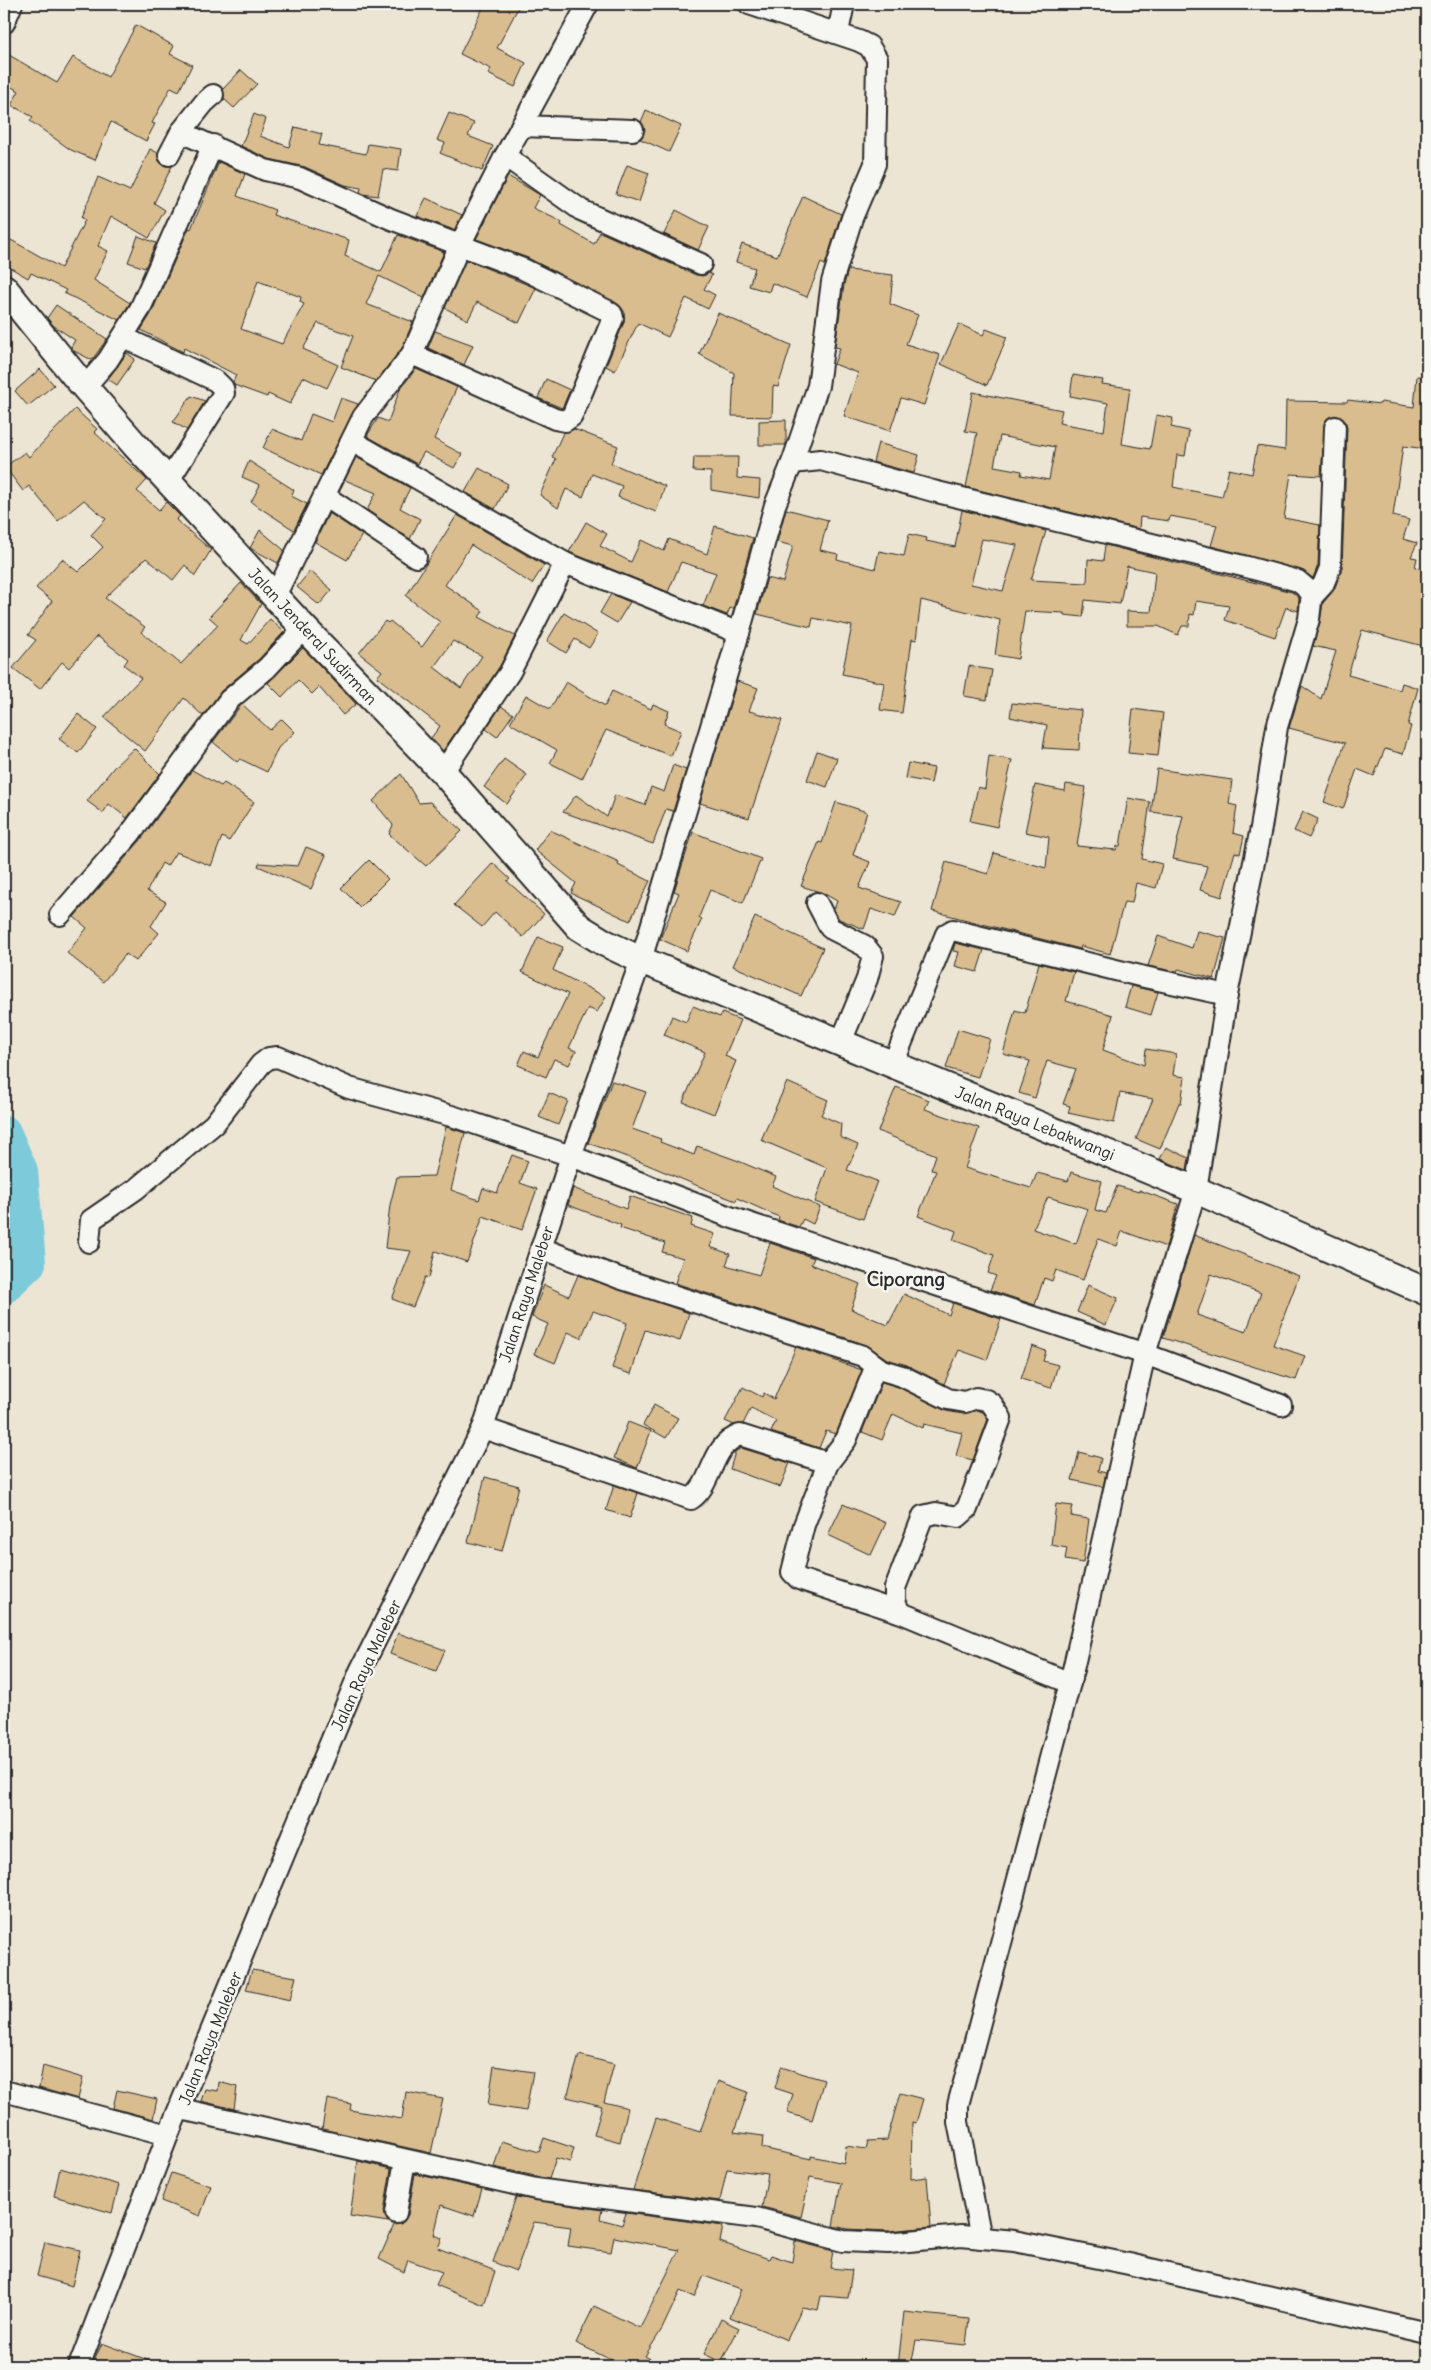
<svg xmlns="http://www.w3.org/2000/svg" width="1431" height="2370" font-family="Delius,sans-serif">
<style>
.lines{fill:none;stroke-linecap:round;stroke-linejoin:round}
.river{stroke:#7dcbda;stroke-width:34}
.building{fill:#d9bd8e;stroke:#2b2b2b;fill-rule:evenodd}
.minor-casing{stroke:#2b2b2b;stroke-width:24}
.major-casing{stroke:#2b2b2b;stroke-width:30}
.minor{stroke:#f6f6f2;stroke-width:20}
.major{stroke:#f6f6f2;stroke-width:26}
.labels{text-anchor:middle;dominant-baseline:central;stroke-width:5;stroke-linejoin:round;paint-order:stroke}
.street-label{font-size:16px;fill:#2b2b2b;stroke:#f6f6f2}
.quarter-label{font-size:19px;font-weight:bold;fill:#2b2b2b;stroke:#f6f6f2}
</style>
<rect width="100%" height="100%" fill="#ede5d4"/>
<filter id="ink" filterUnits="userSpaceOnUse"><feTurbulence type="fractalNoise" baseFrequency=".02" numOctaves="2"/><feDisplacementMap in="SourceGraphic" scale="10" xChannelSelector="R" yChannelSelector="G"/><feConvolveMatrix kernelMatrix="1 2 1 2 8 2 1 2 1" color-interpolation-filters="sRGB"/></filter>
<g filter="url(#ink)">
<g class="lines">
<path class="river" d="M4 1132 21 1171 29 1263 4 1287"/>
</g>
<g class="building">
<path d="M485 4H520L497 48 526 63 515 87 488 74 491 69 460 54Z"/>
<path d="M136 25 174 46 170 54 192 65 179 91 171 87 152 123 155 124 146 141 111 122 95 160 71 150 30 121 33 117 11 105 19 91 4 83V64L9 55 57 83 73 57 108 77Z"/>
<path d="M241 70 257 84 234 108 224 99 223 89Z"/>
<path d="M646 110 681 126 669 152 640 139 645 130 641 122Z"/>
<path d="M449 113 474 123 468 136 493 146 482 171 440 153 445 143 437 140Z"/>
<path d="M254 114 266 119 260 136 289 147 295 127 322 134 319 145 366 154 368 144 401 149 398 171 383 169 378 196 363 194 360 192 361 188 345 185 305 167 269 159 241 146Z"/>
<path d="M150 149 158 153 159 161 163 165 172 166 154 203 165 210 149 238 111 216 98 246 108 251 94 280 130 303 119 320 64 293 66 290 31 273 28 278 4 264V252L11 240 61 268 85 220 81 218 98 177 130 191Z"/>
<path d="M219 162 245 174 237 196 275 210 273 215 349 240 345 256 381 272 398 235 444 252 424 298 379 276 366 304 413 322 402 348 376 381 341 367 353 336 318 323 303 349 338 365 327 388 303 377 290 404 268 394 267 397 234 385 233 382 236 375 184 348 183 352 141 330 151 314 189 228 191 229ZM258 281 301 297 300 302 304 304 282 344 241 329Z"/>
<path d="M627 165 649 173 639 202 616 194Z"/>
<path d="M508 176 540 195 533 208 562 222 561 225 594 244 600 232 696 275 703 276 709 273 712 275 704 289 715 295 708 309 686 298 668 337 638 323 615 371 606 366 624 322V311L619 305 528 258 476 239Z"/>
<path d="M803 196 841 214 825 265 821 263 807 297 772 283 769 292 749 286 755 268 736 262 742 244 777 256Z"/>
<path d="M426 198 462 215 454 230 417 216Z"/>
<path d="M676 210 709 227 698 250 664 234Z"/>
<path d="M138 236 156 243 145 268 128 262Z"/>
<path d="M466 260 536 288 519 323 477 302 468 320 445 308Z"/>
<path d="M848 270 893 275 890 304 918 315 906 344 940 355 924 405 901 398 890 431 844 416 858 373 834 364 840 348 835 347 844 285Z"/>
<path d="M56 305 107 339 92 360 74 351 71 347 75 340 54 326 47 318Z"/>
<path d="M718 313 791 345 778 387 773 386 772 417 732 416 734 373 699 354Z"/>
<path d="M959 324 983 335 986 329 1007 337 987 385 941 364Z"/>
<path d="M435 331 473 345 464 365 428 348Z"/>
<path d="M127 353 135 359 117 385 108 379Z"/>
<path d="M40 369 54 385 28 406 15 391Z"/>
<path d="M416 369 457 387 434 439 462 454 454 468 424 452 417 464 367 436 378 418 388 422 400 389Z"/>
<path d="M1073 375 1103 380 1102 384 1130 388 1122 444 1150 449 1156 415 1173 418 1171 427 1189 431 1185 456 1177 455 1173 487 1222 497 1229 469 1252 474 1257 446 1285 450 1286 401 1347 402 1348 400 1380 404 1381 402 1414 407 1417 376 1427 377V449L1403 446 1393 516 1409 520 1403 539 1417 543 1411 557 1417 558 1415 567 1427 570V647L1362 630 1348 675 1400 690 1402 683 1418 688 1408 725 1411 726 1403 754 1385 749 1374 776 1357 769 1343 809 1324 802 1345 743 1289 728 1302 686 1321 699 1336 651 1313 646 1320 622 1323 603 1334 590 1342 569 1347 427 1345 421 1335 415 1325 421 1321 476 1291 474 1284 518 1320 525 1318 565 1313 578 1301 570 1211 546 1217 525 1170 516 1169 521 1140 517 1139 529 966 487 977 433 965 431 973 392 1062 410 1059 423 1104 431 1108 403 1070 396ZM1000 436 1055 447 1049 480 1021 475 1022 471 994 466Z"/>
<path d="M546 379 570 390 562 408 538 398Z"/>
<path d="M191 396 205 401 187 430 173 422Z"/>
<path d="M341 398 358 404 321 475 263 448 272 429 301 441 311 414 332 422Z"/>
<path d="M75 409 97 429 94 432 147 480 137 491 159 510 166 502 180 516 176 520 211 550 195 576 185 565 173 580 146 558 105 598 145 627 141 632 181 664 218 625 209 617 241 583 261 604 241 640 248 644 270 619 284 632 259 659 221 691 203 716 184 698 145 751 104 717 141 678 124 665 128 659 97 636 69 668 62 662 40 689 13 668 36 640 28 635 52 601 36 588 62 559 78 572 103 547 91 535 106 519 84 500 58 521 29 486 23 491 5 467 25 452 29 457Z"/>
<path d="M786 420V445H759V421Z"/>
<path d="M574 429 618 446 611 463 665 486 656 512 618 497 622 486 592 474 583 497 566 489 558 508 540 495 556 459 552 457 563 433Z"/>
<path d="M878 443 919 455 914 473 873 462Z"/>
<path d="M356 457 410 488 400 508 420 519 410 539 367 510 376 493 345 480Z"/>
<path d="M694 457H738L737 478 760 480 759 498 711 490V472L693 471Z"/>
<path d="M249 461 294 490 291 496 307 504 294 530 251 502 260 485 242 477Z"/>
<path d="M479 468 508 484 495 509 465 492Z"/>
<path d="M786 509 828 520 820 550 838 554 837 559 875 569 879 551 904 556 909 534 927 538 926 541 955 547 962 510 1046 531 1031 580 1087 583 1088 559 1103 561 1105 545 1292 592 1299 598 1298 611 1286 607 1275 637 1225 620 1229 606 1196 601 1194 615 1190 614 1189 626H1182L1178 635 1158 626H1127V611L1151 612 1155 572 1127 566 1120 604 1085 600 1083 617 1064 615V613L1025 611 1018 659 995 655 1000 620 921 600 916 640 912 639 902 713 880 710 884 683 842 674 852 626 813 618 811 627 757 614 767 578 783 582 793 546 777 542ZM982 539 1017 545 1003 591 971 584Z"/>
<path d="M329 513 362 535 347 560 315 542Z"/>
<path d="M457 515 544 565 532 584 471 545 445 585 483 611 479 617 515 636 500 666 443 751 431 738 440 726 377 677 382 671 359 653 385 621 388 623 390 621 422 647 440 622 406 596ZM453 641 482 656 461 688 434 667Z"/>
<path d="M586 522 607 534 600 546 631 562 641 540 664 551 669 539 707 554 715 526 753 538 733 609 730 608 727 615 703 606 716 573 681 562 668 592 569 552Z"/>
<path d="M260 530 284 550 278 563 250 548Z"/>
<path d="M310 571 332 590 319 605 297 587Z"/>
<path d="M611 594 630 602 617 623 600 613Z"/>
<path d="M564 613 598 634 589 648 575 639 566 653 547 641Z"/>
<path d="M303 648 356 704 343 715 319 687 312 694 298 680 282 697 268 683Z"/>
<path d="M969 666 992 670 987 700 964 696Z"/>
<path d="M737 681 758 688 749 711 782 720 749 818 700 803Z"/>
<path d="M566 682 605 706 612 691 651 709 653 704 669 711 664 724 681 731 671 756 606 730 582 779 550 763 557 750 510 723 526 695 550 709Z"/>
<path d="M1012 703 1081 710 1079 750 1043 748 1047 725 1010 717Z"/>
<path d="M242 704 270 730 282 719 295 732 278 748 267 772 240 759 237 762 213 742Z"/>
<path d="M501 706 513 714 497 737 486 729Z"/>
<path d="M1133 709 1163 713 1158 756 1128 753Z"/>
<path d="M78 714 97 729 78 753 59 739Z"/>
<path d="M134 748 160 774 127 818 109 804 103 813 87 801 114 767Z"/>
<path d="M817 751 837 758 827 787 807 780Z"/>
<path d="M989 756 1012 760 997 827 970 821 978 787 985 789Z"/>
<path d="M504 759 527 775 507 804 484 787Z"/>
<path d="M908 763 934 768 931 783 905 778Z"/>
<path d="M673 765 686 770 673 811 666 809 653 844 563 812 576 795 607 817 615 795 645 805 651 787 664 792Z"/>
<path d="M1157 769 1232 780 1229 804 1237 806 1233 833 1244 836 1240 854 1235 852 1222 897 1200 890 1207 866 1173 859 1183 816 1151 812Z"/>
<path d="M192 770 221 786 224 783 254 802 229 841 222 837 211 866 176 852 167 866 162 863 147 891 166 902 151 926 159 933 136 961 126 954 103 982 67 953 87 928 74 917 140 841Z"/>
<path d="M401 774 419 803 430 802 462 831 426 866 389 834 393 825 373 801Z"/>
<path d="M1066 784 1086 787 1077 846 1116 850 1117 846H1120L1128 798 1150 802 1142 859 1162 864 1156 888 1136 883 1132 903 1124 902 1110 954 1081 946 1080 949 932 911 946 862 988 874 994 853 1046 868 1049 837 1025 832 1035 785 1065 791Z"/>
<path d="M836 802 867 812 853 855 870 862 859 888 901 902 895 917 871 909 864 929 839 919 834 910 837 901 823 893 801 886 819 842 822 843Z"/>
<path d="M1303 812 1318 819 1309 838 1294 831Z"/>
<path d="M550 830 619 862 618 865 650 881 630 921 571 893 576 883 535 850Z"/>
<path d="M693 832 761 859 743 903 710 890 699 917 702 919 687 951 660 939 679 893 674 891Z"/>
<path d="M306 847 326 855 311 889 258 866 259 863 298 866Z"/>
<path d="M369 860 388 879 360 907 341 888Z"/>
<path d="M493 863 510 879 507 881 544 914 523 937 495 912 482 927 454 905Z"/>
<path d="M755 917 823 948 801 996 733 966Z"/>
<path d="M1197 931 1225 938 1214 979 1178 969 1177 972 1148 966 1158 936 1192 948Z"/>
<path d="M538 937 563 947 553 970 606 997 597 1012 588 1008 569 1048 576 1051 569 1065 554 1059 546 1077 518 1065 524 1051 538 1057 568 994 522 972Z"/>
<path d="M955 943 984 950 977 972 955 966 959 952 953 951Z"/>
<path d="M1039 963 1074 972 1066 1001 1113 1015 1103 1050 1144 1065 1146 1049 1176 1054 1173 1075 1185 1077 1181 1103H1179L1160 1149 1136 1139 1153 1099 1120 1093 1114 1123 1068 1113 1070 1106 1063 1104 1076 1069 1047 1061 1035 1098 1019 1093 1030 1061 1003 1054 1015 1010 1025 1013Z"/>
<path d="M1131 986 1158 992 1151 1015 1125 1007Z"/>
<path d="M693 1006 720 1017 722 1013 740 1020 725 1056 736 1061 714 1114 683 1102 705 1052 664 1035 672 1016 686 1022Z"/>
<path d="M958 1029 990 1039 978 1077 946 1068Z"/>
<path d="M612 1081 646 1092 632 1129 661 1139 660 1142 694 1155 697 1146 736 1160 776 1177 772 1186 820 1207 813 1224 803 1219 799 1227 778 1220 779 1217 737 1198 736 1201 715 1193 641 1162 588 1143Z"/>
<path d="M787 1082 828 1100 821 1115 841 1124 840 1137 858 1145 847 1170 877 1181 863 1219 815 1202 827 1168 761 1140Z"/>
<path d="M896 1087 929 1100 925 1109 979 1128 965 1168 1031 1188 1037 1173 1068 1181 1071 1172 1102 1181 1095 1210 1106 1213 1117 1186 1139 1192V1190L1178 1204 1166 1247 1122 1231 1117 1246 1098 1239 1083 1280 1056 1270 1052 1281 1044 1278 1035 1305 990 1290 996 1276 988 1273 994 1255 953 1240 956 1231 918 1216 936 1171 931 1170 936 1155 878 1131ZM1048 1197 1088 1209 1076 1244 1033 1229Z"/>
<path d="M549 1093 568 1101 558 1125 539 1117Z"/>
<path d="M446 1127 465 1133 451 1190 479 1200 483 1188 497 1193 512 1155 528 1161 520 1183 537 1189 522 1230 483 1216 467 1262 435 1251 429 1278 425 1277 413 1307 392 1299 411 1251 385 1248 390 1205 397 1177 434 1176Z"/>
<path d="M1166 1147 1189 1158 1187 1170 1160 1159Z"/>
<path d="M573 1188 626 1209 630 1196 693 1218 691 1226 715 1234 710 1247 730 1254 726 1265 759 1275 770 1243 814 1258 811 1264 860 1284 851 1309 888 1325 904 1294 949 1315 953 1303 1001 1319 987 1360 959 1350 944 1384 907 1365 887 1359 867 1345 675 1283 683 1258 662 1252 665 1243 620 1228 621 1225 568 1205Z"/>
<path d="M1194 1235 1299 1276 1273 1345 1305 1356 1296 1380 1163 1338ZM1211 1274 1261 1293 1246 1332 1197 1315Z"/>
<path d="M578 1275 689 1313 680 1341 645 1330 631 1374 612 1368 627 1323 593 1311 581 1338 568 1332 555 1363 534 1354 548 1324 532 1317 544 1285 569 1296Z"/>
<path d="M1088 1285 1118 1298 1106 1325 1077 1312Z"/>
<path d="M1032 1346 1046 1351 1043 1361 1058 1365 1051 1388 1021 1379Z"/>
<path d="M796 1347 862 1370 836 1434 826 1431 819 1448 771 1432 776 1421 751 1408 743 1424 734 1425 725 1421 743 1387 762 1397 764 1393 774 1399Z"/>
<path d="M882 1382 898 1387 946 1411 963 1414 977 1410 983 1412 988 1419 973 1460 956 1456 962 1433 924 1424 923 1428 893 1414 882 1440 862 1432Z"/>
<path d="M654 1405 678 1418 666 1438 643 1425Z"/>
<path d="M628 1422 651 1431 637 1468 614 1458Z"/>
<path d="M741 1448 790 1463 780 1487 730 1469 735 1452Z"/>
<path d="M1079 1452 1101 1458 1098 1471 1106 1473 1103 1487 1072 1480Z"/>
<path d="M485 1477 519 1486 502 1551 468 1542Z"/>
<path d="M614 1485 638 1493 630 1518 606 1510Z"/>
<path d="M843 1504 886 1523 871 1555 828 1535Z"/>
<path d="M1056 1504 1073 1506 1071 1516 1089 1519 1083 1563 1065 1560 1067 1548 1051 1545Z"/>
<path d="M398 1633 445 1650 436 1671 390 1654Z"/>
<path d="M252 1970 296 1977 290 2000 246 1990Z"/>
<path d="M579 2055 614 2064 604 2102 628 2108 620 2142 594 2135 602 2106 567 2097Z"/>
<path d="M43 2066 83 2078 78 2099 39 2088Z"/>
<path d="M494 2066 533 2072 526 2111 488 2105Z"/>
<path d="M781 2067 824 2080 812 2120 787 2113 793 2094 775 2088Z"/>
<path d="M718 2081 748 2092 734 2132 763 2136 762 2148 811 2159V2156L844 2163 846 2146 866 2149 868 2141 887 2140 900 2093 923 2099 916 2123 912 2122 911 2179 927 2177 931 2227 888 2231 848 2229 833 2226 841 2183 810 2177 801 2217 762 2207 768 2174 727 2169 720 2201 633 2190 656 2118 700 2132Z"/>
<path d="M219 2082 237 2087 234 2109 201 2101 205 2089 218 2091Z"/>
<path d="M117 2090 157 2099 153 2119 113 2108Z"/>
<path d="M406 2092 443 2099 431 2153 322 2129 327 2099 351 2104 350 2110 402 2119Z"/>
<path d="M544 2138 574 2148 570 2162 556 2158 549 2179 494 2167 502 2141 539 2152Z"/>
<path d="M358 2161 391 2169 384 2211 388 2222 350 2216Z"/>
<path d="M60 2168 119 2185 112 2213 54 2196Z"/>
<path d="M171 2173 211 2186 200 2216 161 2201Z"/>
<path d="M415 2174 482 2189 474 2216 441 2205 434 2235 442 2238 438 2248 495 2271 484 2305 436 2285 442 2272 408 2260 404 2272 379 2259 394 2225 401 2224 408 2215Z"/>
<path d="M516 2197 602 2210 600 2219 622 2225 626 2213 723 2226 720 2242 769 2259 771 2255 792 2262 795 2241 833 2251 830 2268 852 2270 848 2298 821 2296 818 2310 802 2307 787 2340 730 2317 741 2289 704 2276 694 2297 680 2291 662 2329 645 2356 663 2366H624L576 2343 594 2306 640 2328 679 2250 614 2237 611 2252 568 2246 571 2227 534 2222 516 2271 493 2262Z"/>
<path d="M45 2242 80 2250 72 2286 37 2276Z"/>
<path d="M904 2312 969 2319 966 2345 916 2340 911 2366H898Z"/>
<path d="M721 2319 739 2328 721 2362 704 2354Z"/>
<path d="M102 2343 161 2365V2366H92Z"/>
</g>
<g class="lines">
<defs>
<g id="minor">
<path d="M749 4 859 41 869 46 877 59 875 164 852 218 832 282 818 386 790 469"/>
<path d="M4 23 12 4"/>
<path d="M838 32 844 4"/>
<path d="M521 126 633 130"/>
<path d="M181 132 204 103 213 95"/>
<path d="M169 155 181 132 265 170 300 178 391 219 523 269 606 310 612 314 613 318 572 416 565 421 555 419 412 354"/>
<path d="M505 156 581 210 701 264"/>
<path d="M123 337 216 381 223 388 224 393 169 480"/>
<path d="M85 387 108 360 140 309 213 145"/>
<path d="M352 441 565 563 739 633"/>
<path d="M325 496 416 557"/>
<path d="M275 596 363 417 412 354 460 245 505 156 588 4"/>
<path d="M1312 597 1323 585 1330 568 1335 427"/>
<path d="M443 772 510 672 565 563"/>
<path d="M817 903 830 928 865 946 873 956 867 979 841 1042"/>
<path d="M60 915 130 834 229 700 267 668 304 628"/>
<path d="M893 1064 946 934 953 930 1140 976 1227 995"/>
<path d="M89 1242 91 1220 136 1189 214 1124 261 1064 269 1058 278 1057 349 1088 455 1117 571 1156 730 1217 1145 1354 1281 1405"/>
<path d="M541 1248 619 1278 863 1356 879 1368"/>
<path d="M483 1428 691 1499C714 1483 710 1445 740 1435L828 1463 846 1440 875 1368 902 1376 948 1399 965 1402 976 1398 986 1400 992 1404 1001 1418 967 1509 958 1517 936 1513 923 1516 895 1588V1600L899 1612 1070 1683"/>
<path d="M828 1463 804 1525 792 1572 799 1579 899 1612"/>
<path d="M4 2091 168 2135"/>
<path d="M181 2109 536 2189 756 2218 843 2241 888 2243 961 2236 1014 2241 1129 2264 1427 2333"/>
<path d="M396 2213 405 2160"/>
<path d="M79 2366 168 2135 360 1671 483 1428 571 1156 641 960 739 633 775 505 792 463 821 460 933 491 1247 567 1298 581 1312 593 1309 619 1277 727 1261 828 1227 995 1196 1190 1145 1354 1070 1683 958 2105V2122L981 2238"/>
</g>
<path id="major" d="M4 288 75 376 135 445 304 628 443 772 579 927 605 943 641 960 1196 1190 1427 1292"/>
</defs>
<use href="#minor" class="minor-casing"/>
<use href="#major" class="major-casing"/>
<use href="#minor" class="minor"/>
<use href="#major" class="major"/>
</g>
</g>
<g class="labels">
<g class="street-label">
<text transform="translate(313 636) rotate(47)">Jalan Jenderal Sudirman</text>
<text transform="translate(1035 1123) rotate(22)">Jalan Raya Lebakwangi</text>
<text transform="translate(526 1294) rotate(-72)">Jalan Raya Maleber</text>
<text transform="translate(366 1665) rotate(-65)">Jalan Raya Maleber</text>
<text transform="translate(210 2038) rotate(-68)">Jalan Raya Maleber</text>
</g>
<g class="quarter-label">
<text x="906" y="1279">Ciporang</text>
</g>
</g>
<rect width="1431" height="2370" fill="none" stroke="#f6f6f2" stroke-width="20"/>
<rect x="10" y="10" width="1411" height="2350" fill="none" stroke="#2b2b2b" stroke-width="2" filter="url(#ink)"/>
</svg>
